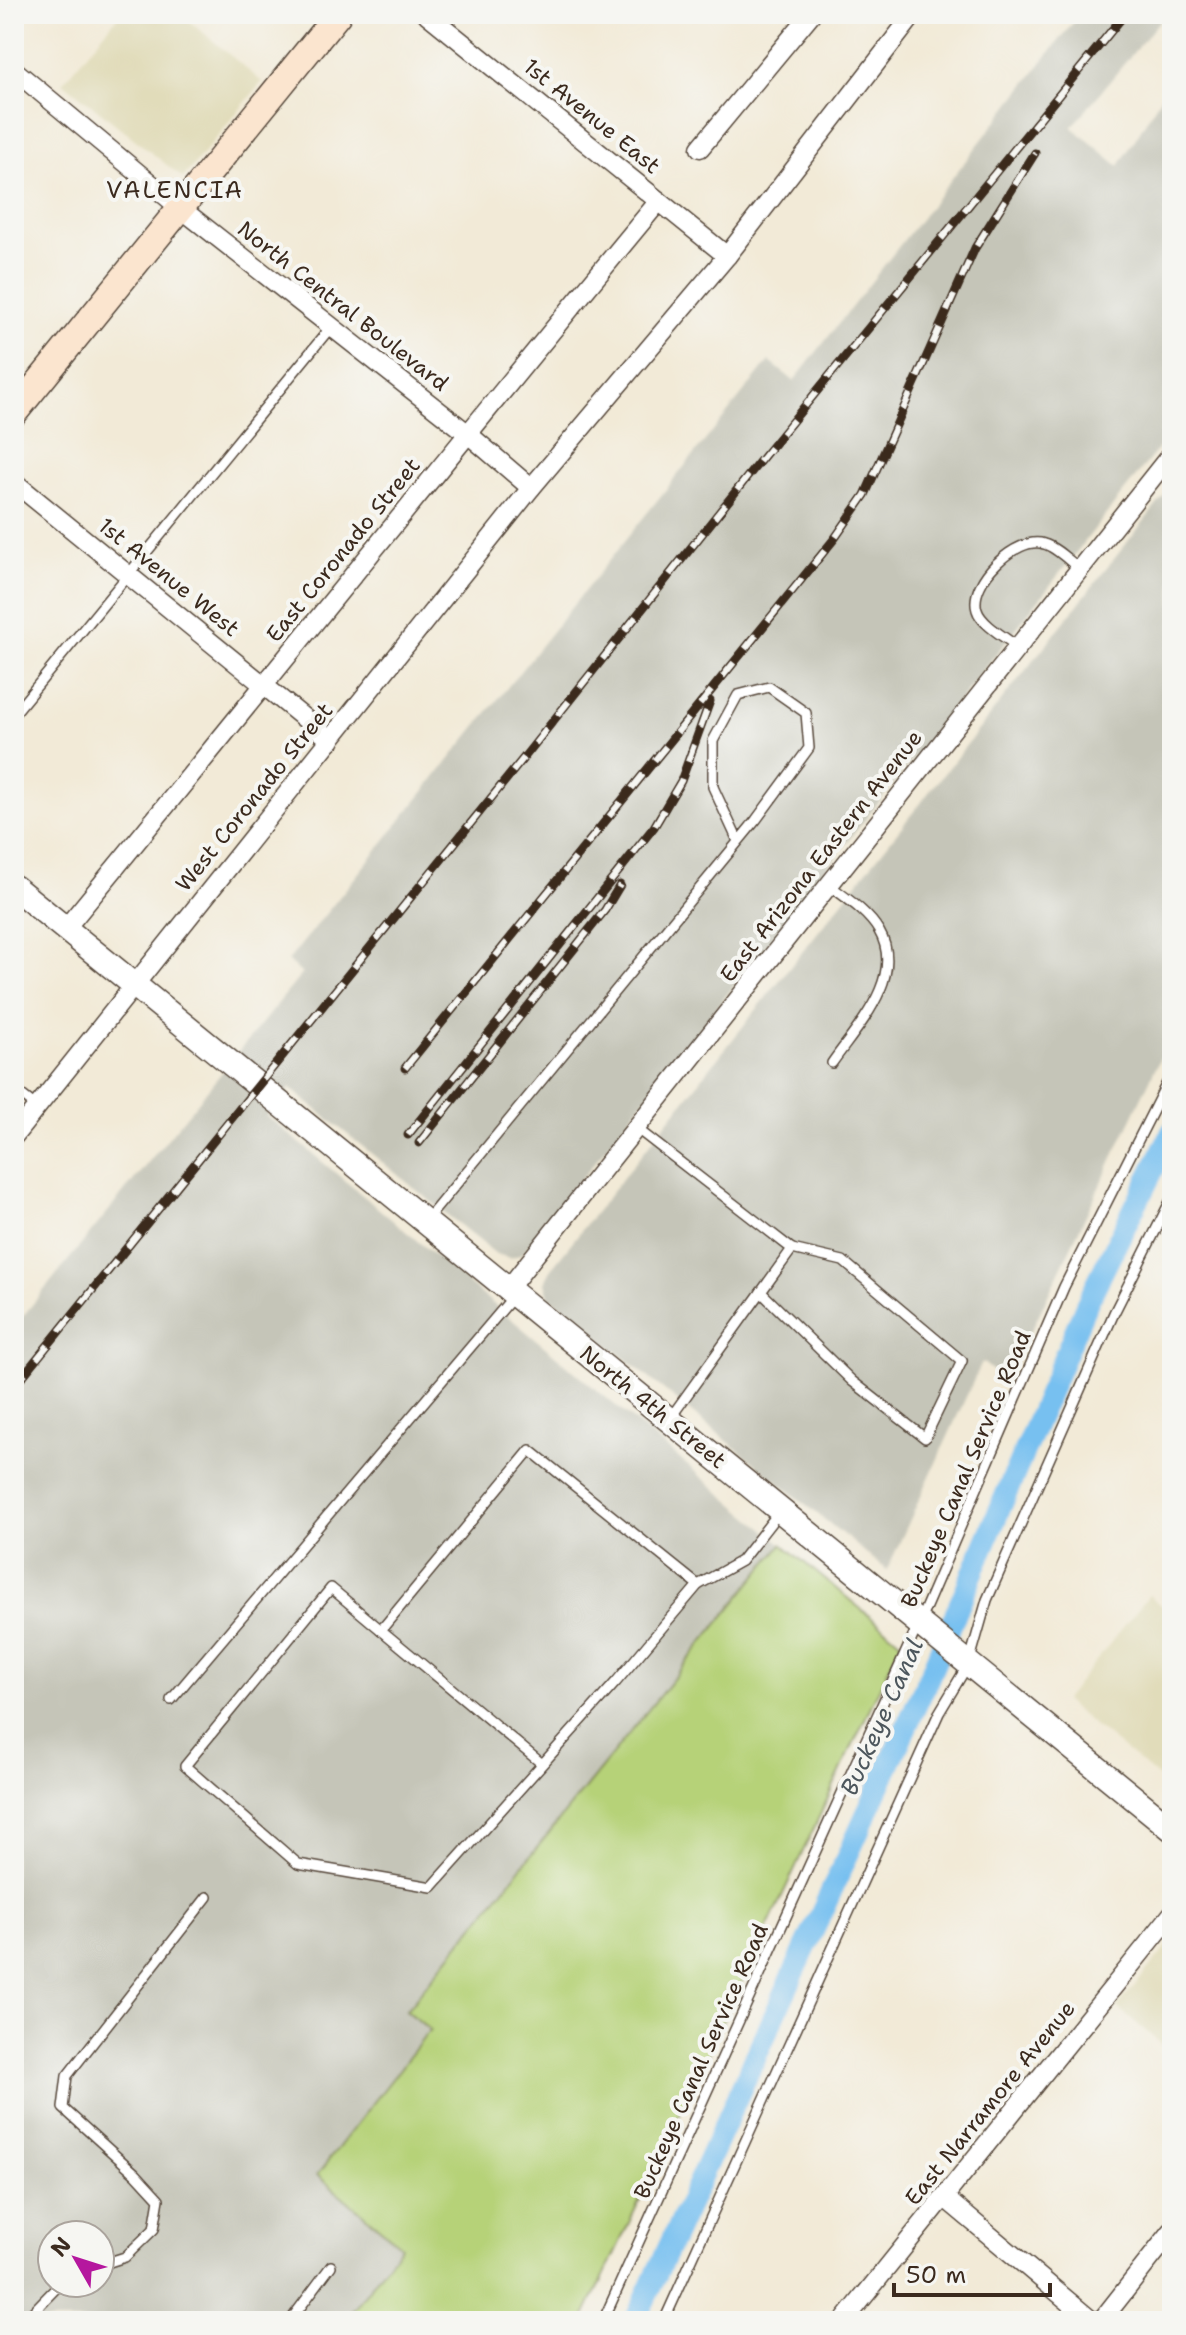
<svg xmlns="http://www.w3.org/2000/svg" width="1186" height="2335" font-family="'Shantell Sans',sans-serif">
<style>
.built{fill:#e1dcba}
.industrial{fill:#c5c5b8;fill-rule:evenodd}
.green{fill:#b6d278;stroke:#787e4b;stroke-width:2}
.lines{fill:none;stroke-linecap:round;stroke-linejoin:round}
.canal{stroke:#77c0f0;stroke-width:22}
.service-casing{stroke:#56473a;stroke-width:12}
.minor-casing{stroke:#56473a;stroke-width:21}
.tertiary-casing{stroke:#56473a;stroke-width:27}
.secondary-casing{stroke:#56473a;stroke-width:29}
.service{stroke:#fff;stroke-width:9}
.minor{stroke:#fff;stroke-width:18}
.tertiary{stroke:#fff;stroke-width:24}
.secondary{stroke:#fbe5cf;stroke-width:26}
.rail-casing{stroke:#3b2a1e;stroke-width:9}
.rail{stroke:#f6f6f2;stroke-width:6;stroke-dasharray:18;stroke-linecap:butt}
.labels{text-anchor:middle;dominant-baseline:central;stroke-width:8;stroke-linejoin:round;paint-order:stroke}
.street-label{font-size:22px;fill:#3b2a1e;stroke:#f6f6f2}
.neighbourhood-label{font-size:24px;letter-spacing:2px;fill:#3b2a1e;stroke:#f6f6f2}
.water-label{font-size:24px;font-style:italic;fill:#4d575d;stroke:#f6f6f2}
</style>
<rect width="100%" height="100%" fill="#f6f6f2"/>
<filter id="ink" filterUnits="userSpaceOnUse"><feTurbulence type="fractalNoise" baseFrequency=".0125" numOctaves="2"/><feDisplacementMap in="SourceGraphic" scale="16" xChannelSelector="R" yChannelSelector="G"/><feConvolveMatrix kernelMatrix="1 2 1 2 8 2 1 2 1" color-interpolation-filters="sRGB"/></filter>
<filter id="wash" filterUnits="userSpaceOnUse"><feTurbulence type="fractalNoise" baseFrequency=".006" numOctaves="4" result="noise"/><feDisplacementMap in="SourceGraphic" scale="32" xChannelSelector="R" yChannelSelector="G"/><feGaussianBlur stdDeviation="1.8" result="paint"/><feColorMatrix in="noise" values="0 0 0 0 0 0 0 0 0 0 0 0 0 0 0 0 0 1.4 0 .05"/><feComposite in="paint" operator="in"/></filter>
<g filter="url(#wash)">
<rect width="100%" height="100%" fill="#f2ead7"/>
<g class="built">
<path d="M120 14H181L262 82 183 178 63 82Z"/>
<path d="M1149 1595 1172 1614V1788L1064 1701Z"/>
<path d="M1172 1941V2053L1117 2007Z"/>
</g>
<g class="industrial">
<path d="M1080 14H1165L1072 127 1119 166 1172 78V431L522 1254 510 1258 496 1254 290 1088 267 1116 782 1544 407 2009 430 2030 317 2175 402 2246 345 2321H14V1327L302 974 288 961 769 361 794 381ZM52 2235H100V2283H52Z"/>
<path d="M1172 486V1033L1007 1382 982 1362 887 1570 549 1297 545 1282 553 1266Z"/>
</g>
<path class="green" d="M782 1544 901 1642 583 2321H345L401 2246 317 2175 430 2030 406 2010Z"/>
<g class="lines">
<path class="canal" d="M635 2321 925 1686 1086 1305 1172 1132"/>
</g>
</g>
<g filter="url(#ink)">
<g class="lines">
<defs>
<g id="service">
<path d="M1018 647C1006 638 981 624 977 610 968 582 1017 535 1044 544 1056 547 1070 562 1080 569"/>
<path d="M14 714 331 327"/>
<path d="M829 885C846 898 868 912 879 931 906 977 857 1027 832 1063"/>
<path d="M14 1089 37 1107"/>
<path d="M636 1128 792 1249 671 1417"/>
<path d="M425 1222 756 820 809 748 806 713 769 687 738 695 713 741V787L738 841"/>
<path d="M761 1292 852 1381 925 1438 962 1361 843 1261 792 1249"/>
<path d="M530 1450 698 1585 616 1682 432 1887 298 1864 185 1766 331 1588 381 1630Z"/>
<path d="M698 1585 741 1561 780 1511"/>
<path d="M381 1630 541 1763"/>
<path d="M171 1700 513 1297"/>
<path d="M100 2265 125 2257 154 2229 159 2199 136 2174 63 2108 67 2076 207 1897"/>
<path d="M24 2321 61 2283"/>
<path d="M290 2321 331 2266"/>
<path d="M603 2321 919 1623 1064 1287 1172 1073"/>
<path d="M664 2321 939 1713 969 1663 987 1600 1114 1313 1172 1198"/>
</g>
<g id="minor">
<path d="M427 14 727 256"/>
<path d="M14 70 179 207 467 433 531 488"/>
<path d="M700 148 811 14"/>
<path d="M14 482 331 740"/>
<path d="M65 929C264 687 459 442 659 201"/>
<path d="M14 1136 531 488 727 256 914 14"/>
<path d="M508 1289 1172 453"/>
<path d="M945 2198 1092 2321"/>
<path d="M844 2321 1172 1914"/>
<path d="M1101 2321 1172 2231"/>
</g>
<path id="tertiary" d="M14 887 1172 1829"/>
<path id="secondary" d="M14 413 338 14"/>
</defs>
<use href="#service" class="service-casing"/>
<use href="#minor" class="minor-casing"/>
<use href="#tertiary" class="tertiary-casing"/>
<use href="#secondary" class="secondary-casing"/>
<use href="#service" class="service"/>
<use href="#minor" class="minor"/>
<use href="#tertiary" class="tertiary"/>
<use href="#secondary" class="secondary"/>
<defs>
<g id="rail">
<path d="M405 1068 835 538 865 495 975 248 1035 153"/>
<path d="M408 1135 654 827 681 781 710 701"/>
<path d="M419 1143 605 910 620 885"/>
<path d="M14 1387 526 755 764 456 1125 14"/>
</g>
</defs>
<use href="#rail" class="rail-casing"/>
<use href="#rail" class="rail"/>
</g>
</g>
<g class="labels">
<g class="street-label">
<text transform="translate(592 116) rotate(39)">1st Avenue East</text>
<text transform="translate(343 306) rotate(38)">North Central Boulevard</text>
<text transform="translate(343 550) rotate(-51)">East Coronado Street</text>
<text transform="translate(169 577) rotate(39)">1st Avenue West</text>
<text transform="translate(254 797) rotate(-51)">West Coronado Street</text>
<text transform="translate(821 856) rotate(-52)">East Arizona Eastern Avenue</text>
<text transform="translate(653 1407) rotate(39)">North 4th Street</text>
<text transform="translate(966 1469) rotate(-67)">Buckeye Canal Service Road</text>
<text transform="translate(701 2061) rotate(-66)">Buckeye Canal Service Road</text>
<text transform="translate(990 2103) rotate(-51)">East Narramore Avenue</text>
</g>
<g class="neighbourhood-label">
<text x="175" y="190">VALENCIA</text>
</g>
<g class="water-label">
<text transform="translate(882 1717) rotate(-66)">Buckeye Canal</text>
</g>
</g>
<rect width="1186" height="2335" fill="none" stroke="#f6f6f2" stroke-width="48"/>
<g transform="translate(76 2259) rotate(309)"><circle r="38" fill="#f6f6f2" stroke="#aba49d" stroke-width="2"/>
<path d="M0-6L14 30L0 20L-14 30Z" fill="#b5179e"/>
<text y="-12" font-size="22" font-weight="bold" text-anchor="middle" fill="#3b2a1e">N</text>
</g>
<path d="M894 2283v12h156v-12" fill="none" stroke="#3b2a1e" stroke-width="4"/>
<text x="906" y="2283" font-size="24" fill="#3b2a1e" stroke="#f6f6f2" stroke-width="6" paint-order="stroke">50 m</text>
</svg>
